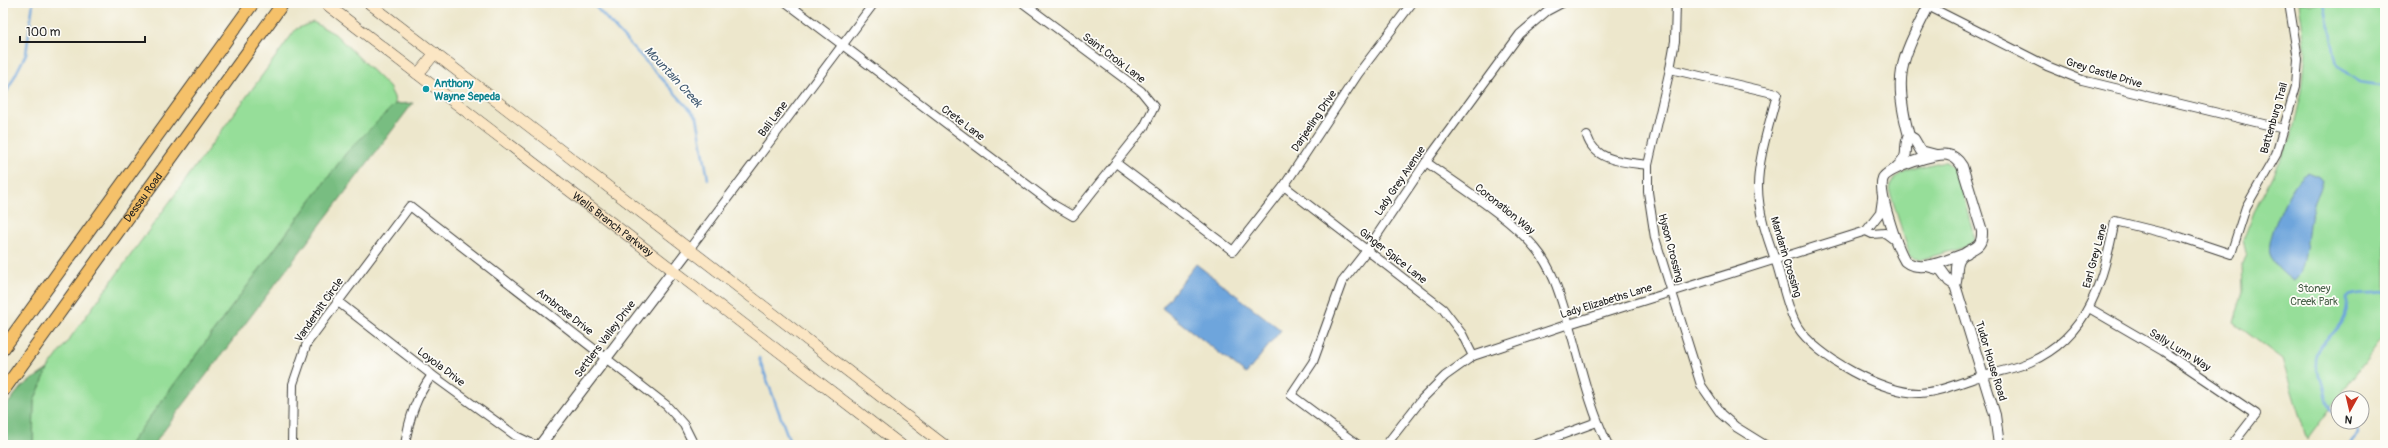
<svg xmlns="http://www.w3.org/2000/svg" width="2388" height="448" font-family="Pangolin,sans-serif">
<style>
.green{fill:#96de99;stroke:#597d5a}
.forest{fill:#78bd81;stroke:#4a6c4e}
.water{fill:#6ea5dc;stroke:#45607c}
.lines{fill:none;stroke-linecap:round;stroke-linejoin:round}
.stream{stroke:#6ea5dc;stroke-width:2.5}
.minor-casing{stroke:#3b3a36;stroke-width:10}
.tertiary-casing{stroke:#3b3a36;stroke-width:12}
.secondary-casing{stroke:#3b3a36;stroke-width:12}
.primary-casing{stroke:#3b3a36;stroke-width:14}
.minor{stroke:#fff;stroke-width:8}
.tertiary{stroke:#fff;stroke-width:10}
.secondary{stroke:#fbe6c4;stroke-width:11}
.primary{stroke:#f5c16b;stroke-width:12}
.culture-dot{fill:#0f9aa8;stroke:#fdfcf7;stroke-width:1.5}
.labels{text-anchor:middle;dominant-baseline:central;stroke-width:3.5;stroke-linejoin:round;paint-order:stroke}
.street-label{font-size:11px;fill:#1c1c1c;stroke:#fdfcf7}
.culture-label{font-size:11px;font-weight:bold;fill:#0d838f;stroke:#fdfcf7;text-anchor:start}
.park-label{font-size:11px;fill:#476048;stroke:#fdfcf7}
.water-label{font-size:12px;font-style:italic;fill:#415a72;stroke:#fdfcf7}
</style>
<rect width="100%" height="100%" fill="#fdfcf7"/>
<filter id="ink" filterUnits="userSpaceOnUse"><feTurbulence type="fractalNoise" baseFrequency=".025" numOctaves="2"/><feDisplacementMap in="SourceGraphic" scale="8" xChannelSelector="R" yChannelSelector="G"/><feConvolveMatrix kernelMatrix="1 2 1 2 8 2 1 2 1" color-interpolation-filters="sRGB"/></filter>
<filter id="wash" filterUnits="userSpaceOnUse"><feTurbulence type="fractalNoise" baseFrequency=".012" numOctaves="4" result="noise"/><feDisplacementMap in="SourceGraphic" scale="16" xChannelSelector="R" yChannelSelector="G"/><feGaussianBlur stdDeviation="0.9" result="paint"/><feColorMatrix in="noise" values="0 0 0 0 0 0 0 0 0 0 0 0 0 0 0 0 0 1.4 0 .05"/><feComposite in="paint" operator="in"/></filter>
<g filter="url(#wash)">
<rect width="100%" height="100%" fill="#ede7cc"/>
<g class="green">
<path d="M2299 3H2385V335L2307 440 2282 359 2234 323 2243 291 2242 264 2246 253 2243 240 2254 212 2291 138 2302 91 2306 52Z"/>
<path d="M313 22 335 34 389 87 394 97 395 104 347 152 129 445H33L34 401 46 371 296 29Z"/>
<path d="M1940 162H1946L1956 169 1975 240 1966 247 1919 260 1910 256 1889 189C1893 169 1923 167 1940 162Z"/>
</g>
<g class="forest">
<path d="M413 103 153 445H129L347 152 395 104Z"/>
<path d="M48 369 34 401 33 445H3V410L21 387Z"/>
</g>
<g class="water">
<path d="M2308 172 2320 177 2323 181C2320 192 2314 202 2311 213 2307 229 2307 272 2294 281 2284 275 2274 266 2270 254 2265 239 2293 177 2308 172Z"/>
<path d="M1196 264 1281 330 1246 374 1162 308Z"/>
</g>
<g class="lines">
<g class="stream">
<path d="M592 3 697 117 708 179"/>
<path d="M2324 3 2337 65 2349 75 2360 82 2385 86"/>
<path d="M3 99 26 54 33 3"/>
<path d="M759 358 791 445"/>
<path d="M2338 413H2335C2326 405 2327 397 2324 386 2322 378 2314 368 2315 360 2318 333 2350 336 2347 297 2362 290 2369 296 2385 291"/>
<path d="M2348 445 2358 434 2356 422"/>
</g>
</g>
</g>
<g filter="url(#ink)">
<g class="lines">
<defs>
<g id="minor">
<path d="M787 3 1054 205 1073 216 1144 127 1154 107 1141 91 1023 3"/>
<path d="M1676 3 1675 41 1670 69 1648 165V192L1655 238 1701 385 1721 414 1736 427 1765 445"/>
<path d="M1928 6 2047 66 2082 80 2284 129"/>
<path d="M1670 69 1777 94C1770 122 1758 158 1758 187 1758 213 1768 240 1777 265 1783 284 1787 308 1797 326 1816 357 1884 394 1920 393 1939 392 1957 384 1975 378 1994 373 2013 369 2030 362 2090 336 2103 279 2115 221L2180 237 2231 254 2246 207 2276 155 2296 86 2298 59 2289 3"/>
<path d="M1587 136C1595 162 1625 162 1648 165"/>
<path d="M1426 162C1459 186 1511 218 1536 249 1552 268 1559 292 1566 315 1579 358 1588 404 1608 445"/>
<path d="M1116 163 1233 251 1284 186 1358 74 1412 3"/>
<path d="M1284 186 1443 309 1462 334 1473 356"/>
<path d="M1866 231 1872 234 1885 233 1897 242"/>
<path d="M690 248 874 3"/>
<path d="M337 301 432 375 516 436 535 445"/>
<path d="M2089 308 2163 351 2256 414 2232 445"/>
<path d="M292 445 293 384 307 343 410 206 666 405 684 425 694 445"/>
<path d="M405 445C409 418 416 397 432 375"/>
<path d="M1358 445 1291 395 1313 362 1342 282 1367 250 1426 162 1520 34 1547 11 1562 3"/>
<path d="M1386 445 1422 399 1445 376 1473 356 1569 324 1866 231 1880 213 1882 199"/>
<path d="M1534 445 1597 422"/>
</g>
<g id="tertiary">
<path d="M1909 136 1914 139 1921 151 1936 155"/>
<path d="M1897 167C1912 155 1902 148 1909 136 1892 73 1902 59 1930 3"/>
<path d="M1967 253C1948 259 1921 274 1905 261 1897 248 1877 191 1883 178 1888 168 1937 152 1948 155 1954 156 1959 161 1962 166L1982 231C1983 252 1969 246 1960 258 1954 267 1959 276 1955 285L1995 415 1999 445"/>
<path d="M1927 266 1941 270 1949 281 1955 285"/>
<path d="M540 445 690 248"/>
</g>
<g id="secondary">
<path id="s1" d="M325 3 901 445"/>
<path d="M369 3 944 445"/>
<path d="M418 74 435 53"/>
</g>
<g id="primary">
<path d="M3 349 253 3"/>
<path id="s2" d="M3 391 283 3"/>
</g>
</defs>
<use href="#minor" class="minor-casing"/>
<use href="#tertiary" class="tertiary-casing"/>
<use href="#secondary" class="secondary-casing"/>
<use href="#primary" class="primary-casing"/>
<use href="#minor" class="minor"/>
<use href="#tertiary" class="tertiary"/>
<use href="#secondary" class="secondary"/>
<use href="#primary" class="primary"/>
</g>
</g>
<circle class="culture-dot" cx="426" cy="89" r="4"/>
<g class="labels">
<g class="street-label">
<text transform="translate(1114 58) rotate(37)">Saint Croix Lane</text>
<text transform="translate(2104 73) rotate(17)">Grey Castle Drive</text>
<text transform="translate(2274 118) rotate(-74)">Battenburg Trail</text>
<text transform="translate(773 119) rotate(-53)">Bali Lane</text>
<text transform="translate(1314 121) rotate(-56)">Darjeeling Drive</text>
<text transform="translate(963 123) rotate(37)">Crete Lane</text>
<text transform="translate(1400 181) rotate(-56)">Lady Grey Avenue</text>
<text stroke="none"><textPath href="#s2" startOffset="239">Dessau Road</textPath></text>
<text transform="translate(1505 209) rotate(39)">Coronation Way</text>
<text stroke="none"><textPath href="#s1" startOffset="363">Wells Branch Parkway</textPath></text>
<text transform="translate(1671 248) rotate(75)">Hyson Crossing</text>
<text transform="translate(1393 256) rotate(38)">Ginger Spice Lane</text>
<text transform="translate(2095 256) rotate(-75)">Earl Grey Lane</text>
<text transform="translate(1786 257) rotate(73)">Mandarin Crossing</text>
<text transform="translate(1606 301) rotate(-17)">Lady Elizabeths Lane</text>
<text transform="translate(319 310) rotate(-55)">Vanderbilt Circle</text>
<text transform="translate(565 312) rotate(38)">Ambrose Drive</text>
<text transform="translate(605 339) rotate(-53)">Settlers Valley Drive</text>
<text transform="translate(2180 350) rotate(32)">Sally Lunn Way</text>
<text transform="translate(1991 361) rotate(73)">Tudor House Road</text>
<text transform="translate(441 367) rotate(37)">Loyola Drive</text>
</g>
<g class="culture-label">
<text x="434" y="83">Anthony<tspan x="434" dy="13">Wayne Sepeda</tspan></text>
</g>
<g class="park-label">
<text x="2314" y="288">Stoney<tspan x="2314" dy="13">Creek Park</tspan></text>
</g>
<g class="water-label">
<text transform="translate(673 77) rotate(47)">Mountain Creek</text>
</g>
</g>
<rect width="2388" height="448" fill="none" stroke="#fdfcf7" stroke-width="16"/>
<g transform="translate(2350 410) rotate(188)"><circle r="19" fill="#fdfcf7" stroke="#a3a29f"/>
<path d="M0-3L7 15L0 10L-7 15Z" fill="#c8321e"/>
<text y="-6" font-size="11" font-weight="bold" text-anchor="middle" fill="#1c1c1c">N</text>
</g>
<path d="M20 36v6h125v-6" fill="none" stroke="#1c1c1c" stroke-width="2"/>
<text x="26" y="36" font-size="12" fill="#1c1c1c" stroke="#fdfcf7" stroke-width="3" paint-order="stroke">100 m</text>
</svg>
